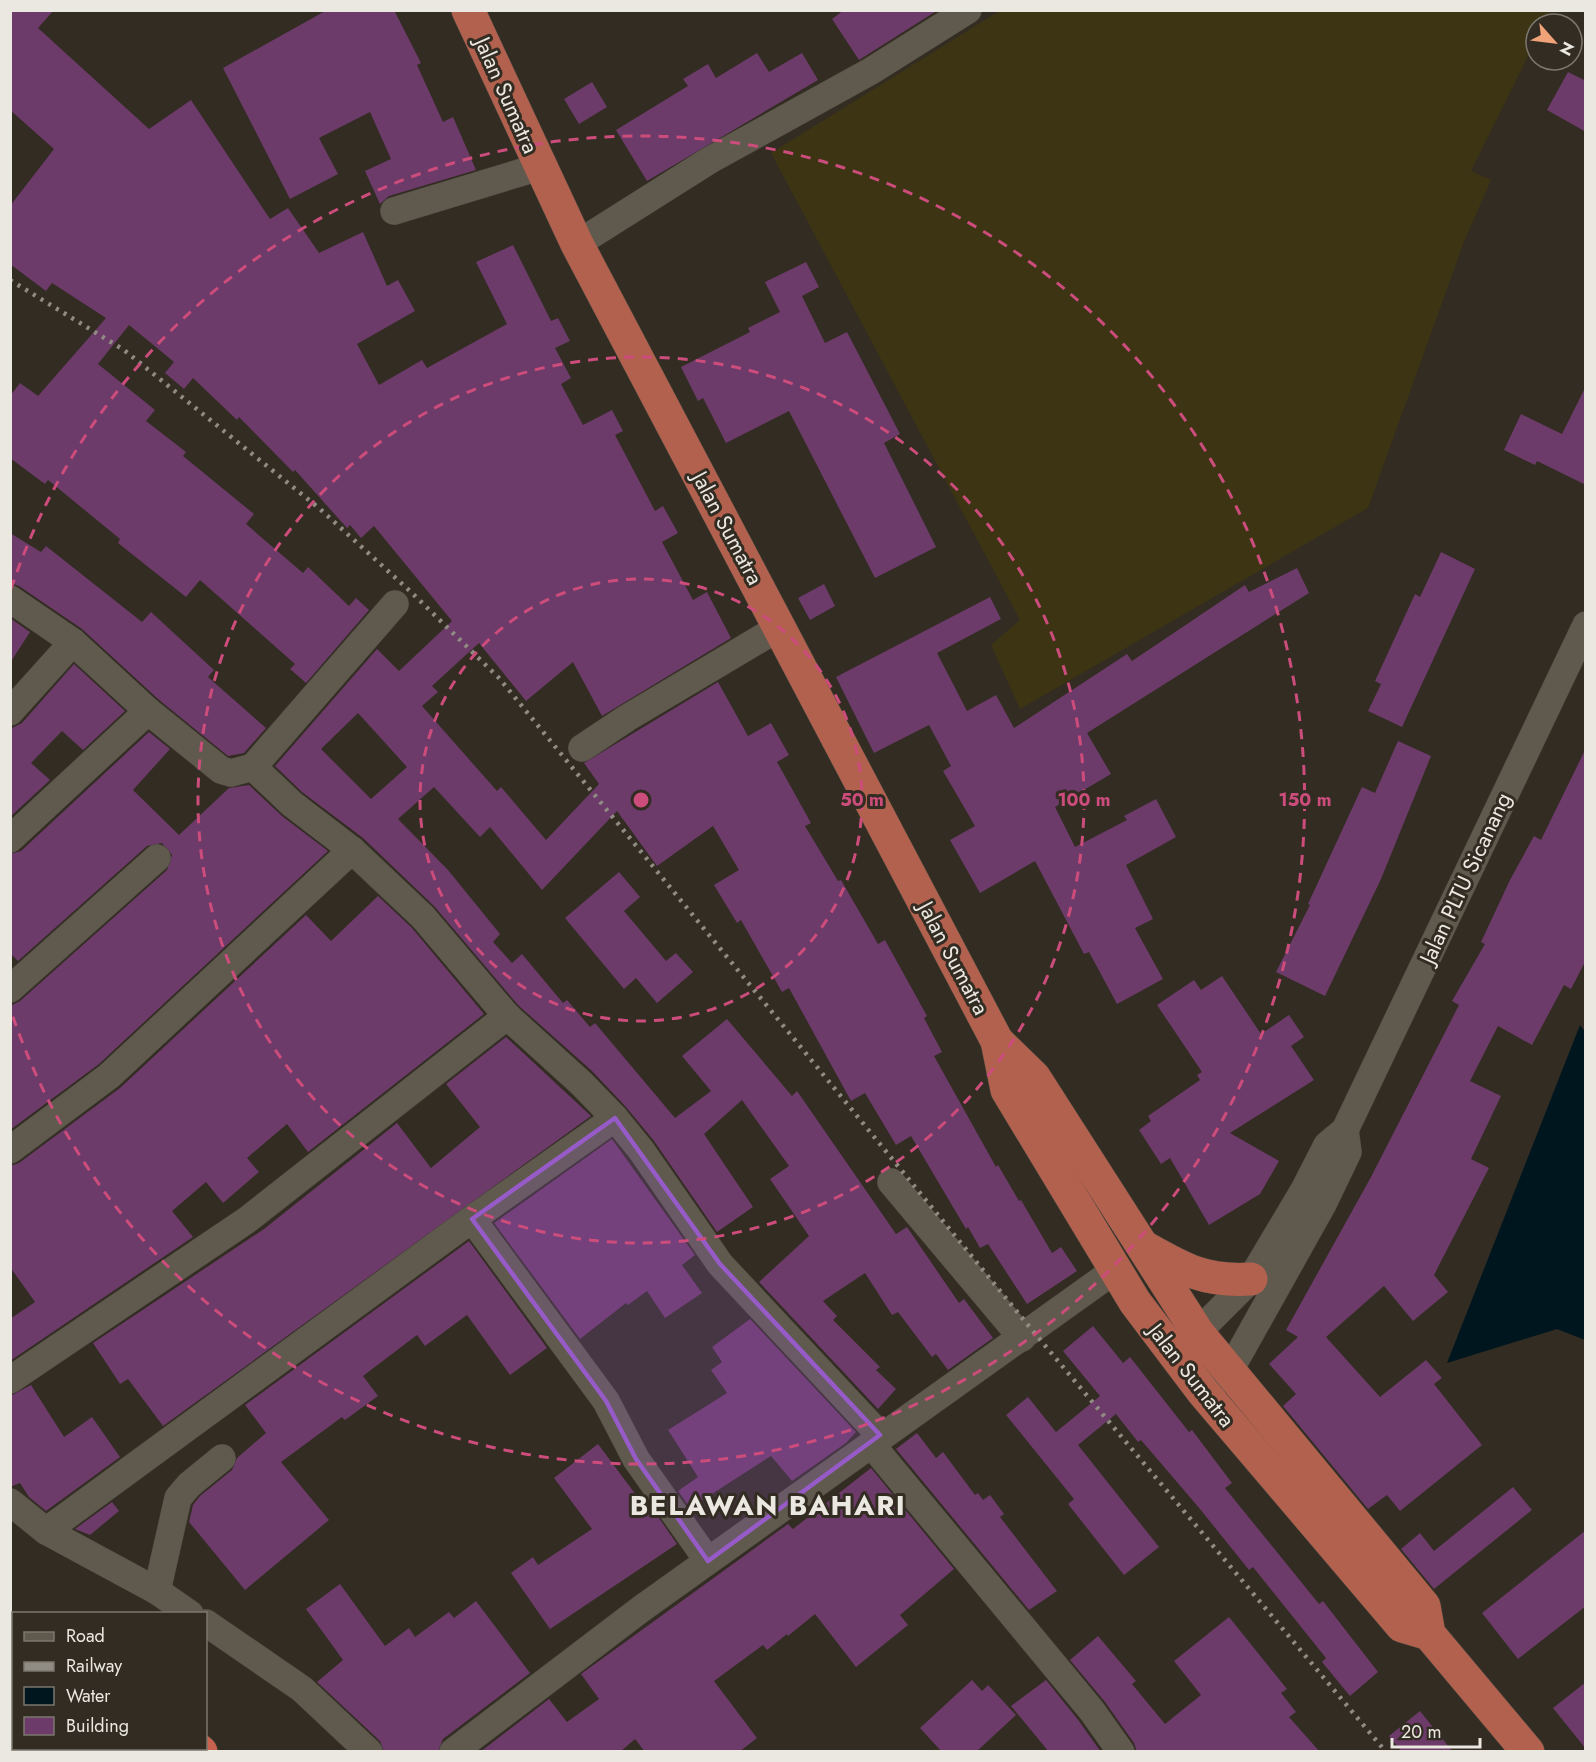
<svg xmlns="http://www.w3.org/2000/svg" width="1596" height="1762" font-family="Jost,sans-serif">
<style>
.sand{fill:#3d3414}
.water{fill:#00161f}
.building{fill:#6c3b69;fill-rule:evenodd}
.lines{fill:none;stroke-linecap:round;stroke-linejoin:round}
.minor-casing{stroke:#4c473e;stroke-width:28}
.trunk-casing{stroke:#4c473e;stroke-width:34}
.motorway-casing{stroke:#4c473e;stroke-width:34}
.minor{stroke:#605a4e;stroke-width:27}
.trunk{stroke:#b2614f;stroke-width:33}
.motorway{stroke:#c7634f;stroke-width:33}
.rail{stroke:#908c83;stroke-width:4.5;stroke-dasharray:3 6;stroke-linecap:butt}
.marked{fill:#975bc8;fill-opacity:0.2;stroke:#975bc8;stroke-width:4.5;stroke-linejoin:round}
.ring{fill:none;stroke:#cc4c7c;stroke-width:3;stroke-dasharray:10 8}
.labels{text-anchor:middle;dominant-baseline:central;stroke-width:6;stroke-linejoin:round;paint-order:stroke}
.street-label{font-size:22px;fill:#ebe8e1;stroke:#322c22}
.district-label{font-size:28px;font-weight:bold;letter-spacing:1.5px;fill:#ebe8e1;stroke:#322c22}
.centre{fill:#cc4c7c;stroke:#322c22;stroke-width:3}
.ring-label{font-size:18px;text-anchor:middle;font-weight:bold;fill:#cc4c7c;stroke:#322c22;stroke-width:6;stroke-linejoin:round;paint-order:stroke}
</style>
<rect width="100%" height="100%" fill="#322c22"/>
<path class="sand" d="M1001 10 1551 11 1544 24H1536V40L1471 171 1491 180 1464 242 1368 508 1020 709 991 645 1020 620 771 153Z"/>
<path class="water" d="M1580 1025 1586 1033 1585 1340 1557 1329 1447 1363Z"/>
<g class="building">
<path d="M10 10H54L38 28 149 129 191 100 270 219 288 208 319 253 363 232 387 286 398 280 415 311 357 344 379 385 422 360 427 368 507 324 476 262 513 245 551 321 558 318 570 341 555 348 571 378 561 384 583 425 612 410 623 431 615 435 655 511 663 506 678 533 662 542 693 600 707 592 731 638 602 716 573 662 526 701 479 643 432 686 438 692 422 706 497 791 501 787 546 840 599 784 584 763 718 682 748 736 771 723 789 755 777 762 811 823 805 826 838 881 841 880 878 944 885 940 927 1016 924 1018 942 1052 934 1056 996 1167 998 1165 1019 1201 1021 1200 1052 1253 1061 1247 1077 1271 1027 1304 988 1244 980 1248 968 1227 966 1229 911 1136 896 1145 865 1093 851 1101 789 988 782 992 741 920 737 923 714 885 739 870 713 826 657 866 617 811 542 890 490 827 480 837 434 787 398 819 448 870 500 934 493 942 512 963 522 954 563 1003 567 1000 590 1027 595 1023 675 1118 711 1091 682 1056 727 1019 792 1096 797 1091 896 1234 907 1227 959 1303 964 1299 993 1338 948 1370 936 1354 932 1357 898 1312 892 1315 865 1273 823 1301 837 1316 833 1320 880 1367 876 1370 896 1389 878 1409 759 1282 809 1236 770 1179 789 1166 742 1100 704 1134 753 1207 717 1232 654 1141 626 1107 592 1071 518 1005 434 906 363 838 302 792 275 766 377 649 399 671 452 621 374 526 361 538 350 525 347 528 295 470 293 472 239 417 237 420 193 378 184 389 165 373 174 362 129 325 98 364 155 410 146 421 186 452 183 456 254 514 246 524 303 573 308 567 349 606 356 598 369 610 306 683 290 669 295 664 200 580 186 597 118 543 120 539 48 480 45 484 10 458V396L20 383 38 396 106 318 52 283 46 291 10 264V206L54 149 10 110ZM358 713 407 767 371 799 321 749Z"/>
<path d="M327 10H394L421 63 417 65 443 122 453 117 476 170 389 196 380 204 365 171 391 159 370 112 319 138 338 174 290 199 223 68Z"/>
<path d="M844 10H938L859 60 832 19Z"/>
<path d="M757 53 769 72 802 53 818 80 647 181 616 130 688 86 683 79 708 64 716 78Z"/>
<path d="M1568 72 1586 81V132L1547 110Z"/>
<path d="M592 82 607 107 579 124 564 99Z"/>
<path d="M806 262 819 287 802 296 825 343 847 332 900 434 884 443 936 547 875 578 789 411 726 443 703 398 698 401 681 367 750 332 748 328 780 312 765 282Z"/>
<path d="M1586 386V485L1537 461 1535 465 1504 450 1521 414 1562 434Z"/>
<path d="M10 533 41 552 46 546 142 622 151 612 214 670 208 677 266 728 244 753 228 756 158 699 82 629 19 586 10 583Z"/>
<path d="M1441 552 1475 569 1402 727 1368 711 1381 684 1375 681 1415 594 1420 597Z"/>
<path d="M1297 568 1309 593 1087 733 1111 774 1055 807 1075 847 1127 820 1124 816 1156 799 1176 837 1126 865 1153 919 1135 928 1163 979 1117 1004 1089 952 1084 954 1035 861 980 893 950 840 975 826 943 771 951 766 929 725 874 753 836 677 990 597 1001 619 937 653 967 711 996 695 1014 728 1127 654 1132 661 1245 585 1249 592Z"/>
<path d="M824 584 835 606 810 620 798 598Z"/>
<path d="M10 618 30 632 10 663Z"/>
<path d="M74 664 125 711 83 750 62 731 31 763 50 780 10 817V729L22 723Z"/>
<path d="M149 732 170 749 133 790 179 835 229 788 249 785 282 816 328 851 99 1064 10 1130V1006L20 1001 167 870 172 855 162 843 147 846 18 961 10 953V854L21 851Z"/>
<path d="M1398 741 1431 756 1381 879 1325 996 1276 972 1310 905 1308 904 1362 787 1375 793Z"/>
<path d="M1586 748V960L1571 989 1564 985 1532 1045 1498 1026 1470 1081 1501 1096 1471 1159 1489 1168 1434 1275 1448 1292 1413 1321 1384 1286 1326 1337 1380 1397 1426 1360 1442 1378 1434 1384 1482 1445 1400 1511 1387 1495 1368 1509 1283 1406 1296 1394 1269 1364 1298 1337 1286 1330 1371 1177 1459 1005 1452 1001 1485 944 1481 942 1510 880 1534 836 1541 840Z"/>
<path d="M619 872 640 897 624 911 666 961 676 953 693 972 657 1003 636 978 624 989 565 918Z"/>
<path d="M378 896 412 928 484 1014 308 1152 287 1124 247 1158 259 1172 223 1203 206 1182 172 1211 193 1237 10 1361V1319L35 1302 10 1267V1166L19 1163 120 1088 306 915 331 941Z"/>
<path d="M1222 976 1261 1034 1289 1015 1304 1037 1291 1046 1314 1080 1230 1133 1279 1161 1260 1194 1209 1225 1170 1158 1161 1164 1139 1130 1151 1121 1148 1116 1200 1080 1197 1075 1202 1072 1157 1005 1194 980 1201 990Z"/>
<path d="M506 1037 591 1116 163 1426 128 1379 120 1384 93 1343 264 1229 397 1123 431 1168 480 1127 446 1084Z"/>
<path d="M612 1139 695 1255 682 1265 702 1293 665 1318 647 1291 628 1305 626 1303 580 1339 494 1223Z"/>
<path d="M469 1241 547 1348 510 1375 467 1315 425 1346 417 1335 363 1376 378 1396 345 1420 342 1417 281 1462 329 1520 245 1590 189 1522 193 1505 200 1496 232 1470 237 1458 266 1433 245 1405Z"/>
<path d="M750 1319 856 1432 846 1443 792 1481 771 1456 690 1508 678 1491 698 1477 668 1430 727 1393 711 1370 722 1362 712 1347Z"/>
<path d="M1093 1326 1123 1363 1130 1357 1189 1432 1192 1430 1232 1483 1225 1488 1319 1604 1323 1601 1378 1672 1350 1696 1322 1662 1326 1658 1253 1567 1249 1570 1200 1509 1141 1440 1138 1442 1116 1414 1078 1445 1159 1547 1124 1575 1068 1504 1074 1499 1006 1415 1028 1397 1056 1432 1100 1396 1063 1351Z"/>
<path d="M31 1385 64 1437 92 1417 120 1457 46 1511 29 1497 20 1483 10 1487V1396Z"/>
<path d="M917 1433 936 1458 943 1452 975 1495 978 1493 983 1500 990 1495 1004 1514 1000 1517 1057 1591 1029 1610 896 1449Z"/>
<path d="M598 1444 648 1511 652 1508 677 1544 550 1629 511 1573 533 1557 538 1565 592 1529 554 1478Z"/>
<path d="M871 1468 954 1569 900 1615 908 1625 856 1667 815 1614 788 1636 787 1634 767 1650 763 1645 714 1681 757 1738 739 1752H645L635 1739 620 1752H480L549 1699 567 1722 599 1699 581 1674 788 1524 793 1529Z"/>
<path d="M1513 1487 1532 1510 1434 1589 1401 1549 1420 1533 1434 1551Z"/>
<path d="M112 1502 119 1511 90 1535 75 1529Z"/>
<path d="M1586 1530V1606L1518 1659 1482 1613Z"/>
<path d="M340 1584 385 1646 409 1628 415 1637 449 1612 454 1618 476 1601 530 1673 443 1739 438 1752H384L380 1741 317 1682 343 1660 306 1609Z"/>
<path d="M1229 1617 1287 1689 1281 1693 1296 1712 1289 1717 1320 1752H1137L1134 1743 1105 1702 1070 1660 1098 1636 1136 1681 1132 1684 1165 1724 1201 1695 1174 1661Z"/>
<path d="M972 1680 982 1691 988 1685 1016 1715 976 1752H942L920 1728Z"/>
<path d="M1046 1680 1079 1721 1101 1752H1049L1011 1706Z"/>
<path d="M1586 1682V1749L1553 1708Z"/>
<path d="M1420 1711 1453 1752H1402L1389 1736Z"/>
</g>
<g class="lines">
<defs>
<g id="minor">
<path d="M394 211 539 167"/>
<path d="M577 244 710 160 871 71 968 10"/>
<path d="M10 599 73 642 148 711 221 770 231 773 253 767"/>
<path d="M395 604 253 767 292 804 352 850 423 917 507 1016 581 1083 615 1118 641 1150 720 1264 880 1435"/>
<path d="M10 712 73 642"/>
<path d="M582 748 627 718 780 627"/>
<path d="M10 839 148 711"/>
<path d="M10 989 157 858"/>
<path d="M10 1150 109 1076 352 850"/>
<path d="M891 1182 1022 1338"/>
<path d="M472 1219 606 1401 636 1459 708 1561"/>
<path d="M1184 1346 1251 1279 1304 1190 1327 1145 1345 1130 1586 625"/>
<path d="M10 1380 247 1220 507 1016"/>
<path d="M1214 1383 1229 1372 1323 1204 1348 1152 1345 1130"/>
<path d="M871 1444 1092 1711 1121 1752"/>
<path d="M10 1502 46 1531 157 1591 190 1614"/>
<path d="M46 1531 472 1219 615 1118"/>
<path d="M157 1591 178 1498 189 1485 222 1458"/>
<path d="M206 1623 302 1689 369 1752"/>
<path d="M453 1752 641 1609 1115 1270"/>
</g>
<g id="trunk">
<path d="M468 10 577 244 997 1041 1007 1090 1135 1302 1203 1392 1402 1626 1429 1634"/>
<path d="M997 1041 1034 1077 1198 1333 1424 1606 1429 1634 1528 1752"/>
<path d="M1144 1247C1183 1269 1204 1282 1251 1279"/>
</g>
<g id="motorway">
<path d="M10 1628 14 1630"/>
<path d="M10 1687 14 1689"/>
<path d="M104 1748 109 1752"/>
<path d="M196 1748 201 1752"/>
</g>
</defs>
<use href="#minor" class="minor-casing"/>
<use href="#trunk" class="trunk-casing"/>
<use href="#motorway" class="motorway-casing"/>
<use href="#minor" class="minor"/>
<use href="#trunk" class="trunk"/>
<use href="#motorway" class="motorway"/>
<path class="rail" d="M10 280 124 350 320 509 411 592 499 678 1032 1330 1386 1752"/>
</g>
<path class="marked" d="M615 1118 720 1264 880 1435 708 1561 636 1459 606 1401 472 1219Z"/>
<g class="ring">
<circle cx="641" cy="800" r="221"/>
<circle cx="641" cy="800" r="443"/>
<path d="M11 589A664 664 0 1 1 11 1011"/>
</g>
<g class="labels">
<g class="street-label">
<text transform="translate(507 95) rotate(66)">Jalan Sumatra</text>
<text transform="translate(728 528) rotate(62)">Jalan Sumatra</text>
<text transform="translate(1465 878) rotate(-65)">Jalan PLTU Sicanang</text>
<text transform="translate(954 958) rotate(62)">Jalan Sumatra</text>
<text transform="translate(1192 1375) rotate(52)">Jalan Sumatra</text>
</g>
<g class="district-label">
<text x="768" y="1505">BELAWAN BAHARI</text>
</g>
</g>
<circle cx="641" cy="800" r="9" class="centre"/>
<g class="ring-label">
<text x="862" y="806">50 m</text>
<text x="1084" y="806">100 m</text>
<text x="1305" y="806">150 m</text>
</g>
<rect width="1596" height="1762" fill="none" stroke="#ebe8e1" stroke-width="24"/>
<rect x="12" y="1612" width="195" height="138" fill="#322c22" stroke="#7c776e" stroke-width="1.5"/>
<rect x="24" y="1632" width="30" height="9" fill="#605a4e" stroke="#7c776e" stroke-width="1.5"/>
<text x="66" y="1642" font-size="18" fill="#ebe8e1">Road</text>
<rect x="24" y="1662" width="30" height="9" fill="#908c83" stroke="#7c776e" stroke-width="1.5"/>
<text x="66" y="1672" font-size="18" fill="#ebe8e1">Railway</text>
<rect x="24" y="1687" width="30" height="18" fill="#00161f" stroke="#7c776e" stroke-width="1.5"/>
<text x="66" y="1702" font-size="18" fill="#ebe8e1">Water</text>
<rect x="24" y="1717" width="30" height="18" fill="#6c3b69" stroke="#7c776e" stroke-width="1.5"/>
<text x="66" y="1732" font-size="18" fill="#ebe8e1">Building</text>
<g transform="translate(1554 42) rotate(118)"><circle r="28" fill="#322c22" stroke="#7c776e" stroke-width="1.5"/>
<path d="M0-4.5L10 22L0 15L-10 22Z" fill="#f0a279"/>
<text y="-9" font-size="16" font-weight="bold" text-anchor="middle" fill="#ebe8e1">N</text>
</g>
<path d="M1392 1738v9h88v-9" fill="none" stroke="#ebe8e1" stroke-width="3"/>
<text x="1401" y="1738" font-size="18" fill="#ebe8e1" stroke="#322c22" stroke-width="4.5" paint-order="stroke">20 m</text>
</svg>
